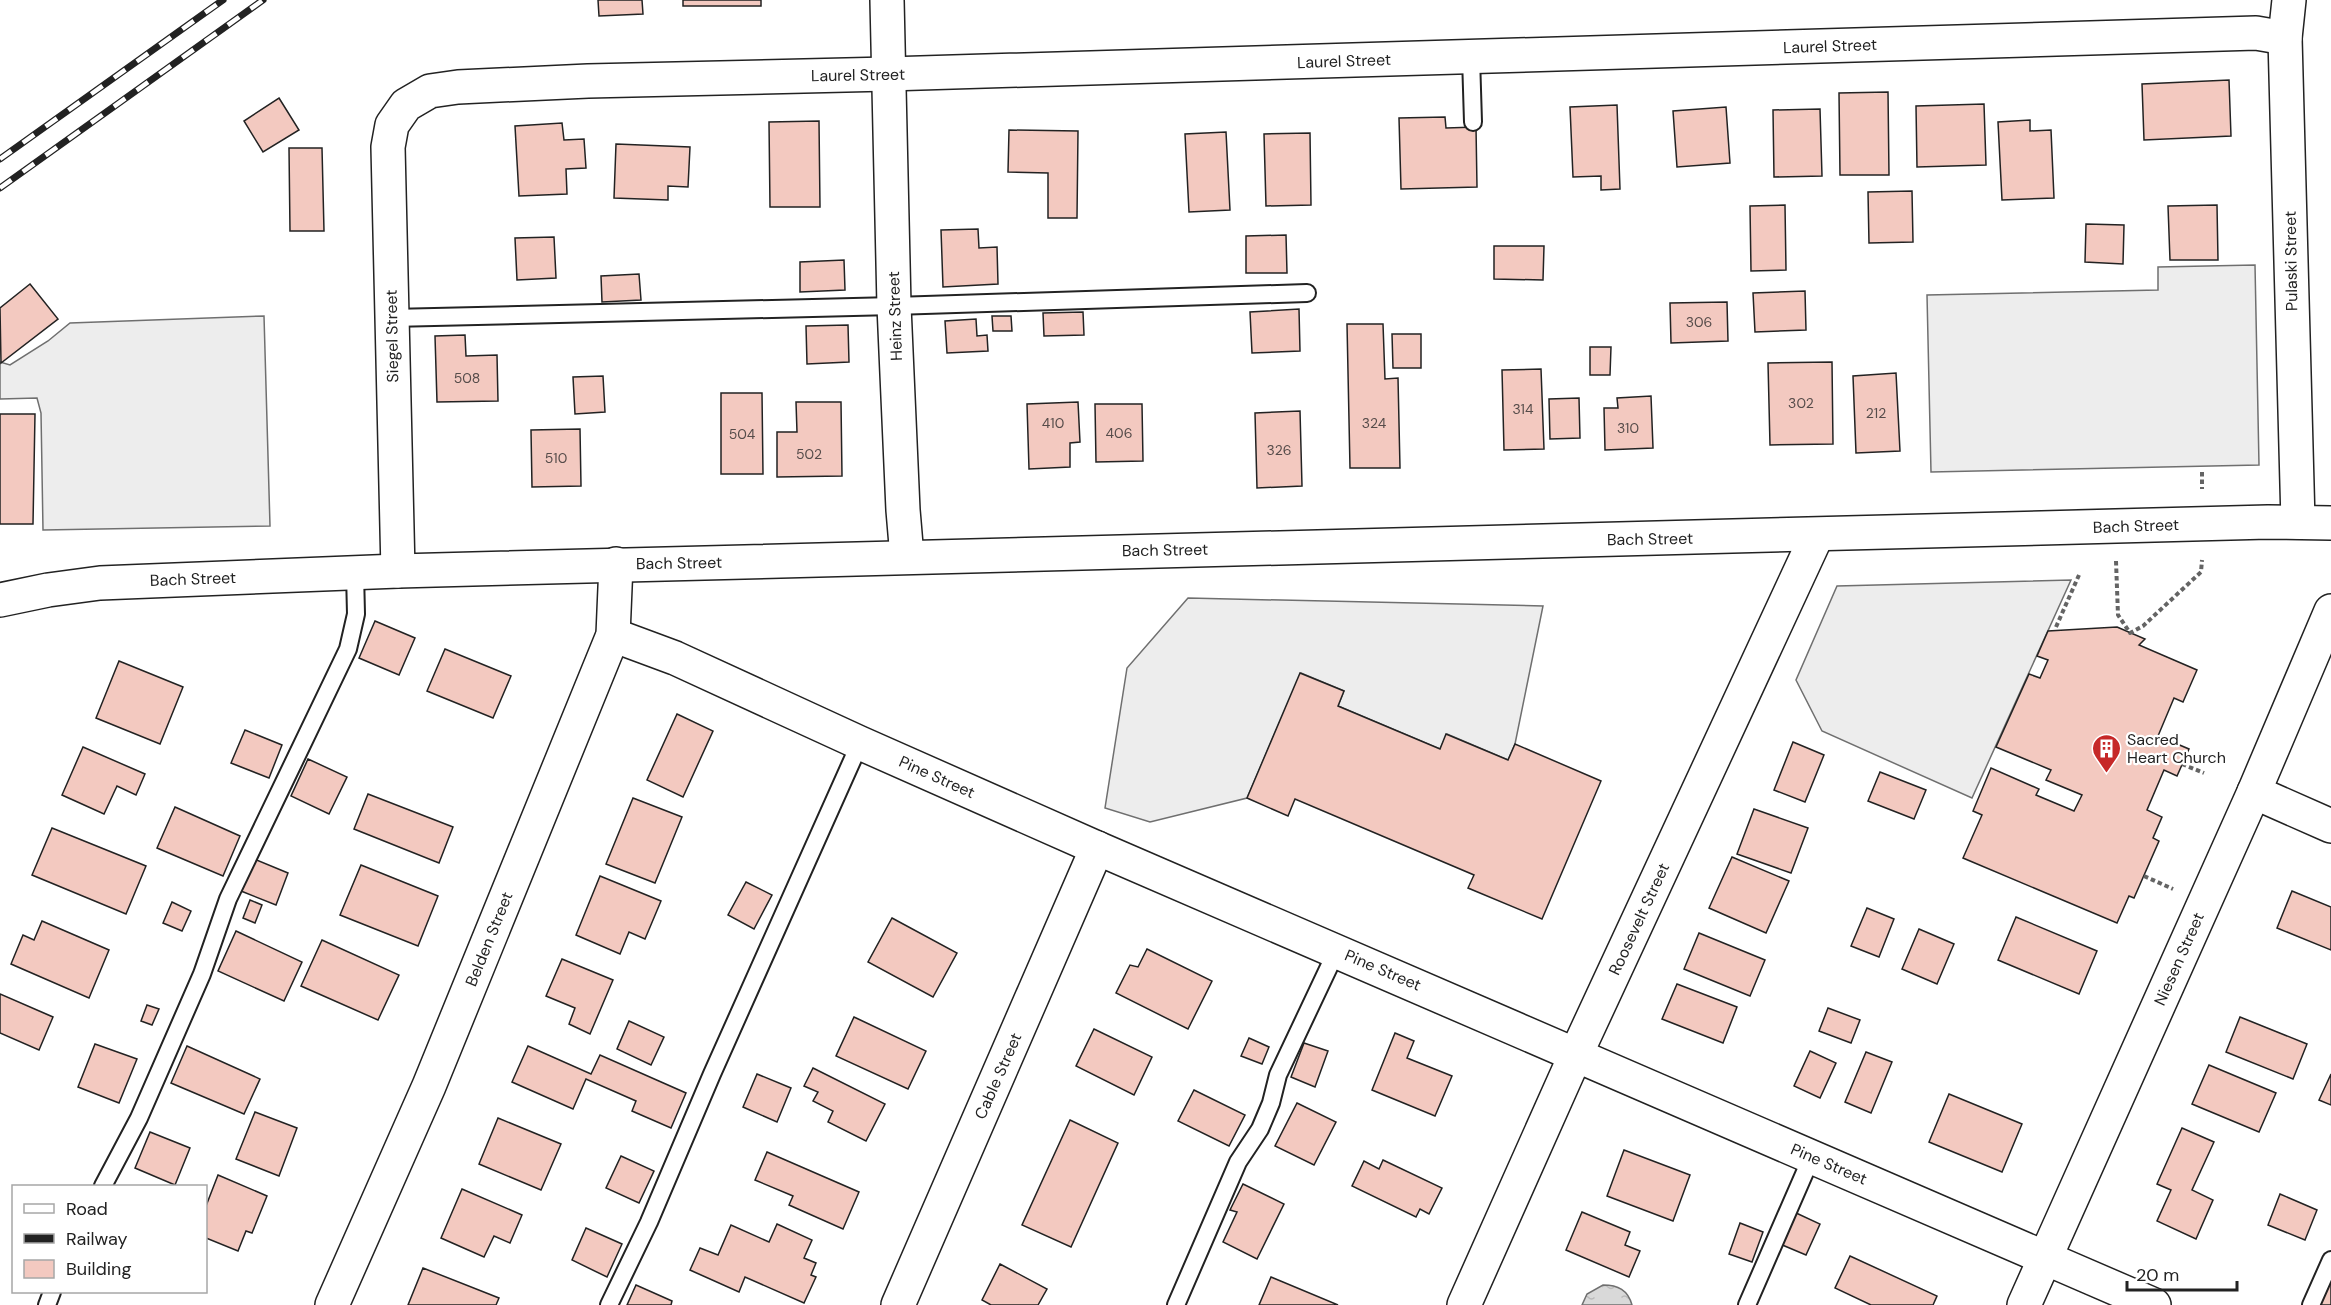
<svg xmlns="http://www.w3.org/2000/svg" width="2331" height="1305" font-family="'DM Sans',sans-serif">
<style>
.parking{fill:#ededed;stroke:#6f6f6f;stroke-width:1.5}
.water{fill:url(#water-ripples);stroke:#6f6f6f;stroke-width:1.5}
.building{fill:#f3c9c0;stroke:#222;stroke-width:1.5}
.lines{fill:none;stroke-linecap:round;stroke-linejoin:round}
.service-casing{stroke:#222;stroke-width:20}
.minor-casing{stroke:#222;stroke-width:36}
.path{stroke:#646464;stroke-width:4;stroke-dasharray:4.5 3;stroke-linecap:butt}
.service{stroke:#fff;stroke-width:16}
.minor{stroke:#fff;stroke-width:33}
.rail-casing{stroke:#222;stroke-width:7}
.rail{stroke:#fff;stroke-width:4.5;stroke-dasharray:14;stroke-linecap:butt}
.labels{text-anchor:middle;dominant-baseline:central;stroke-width:4.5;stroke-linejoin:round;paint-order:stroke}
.number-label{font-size:14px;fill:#564c4a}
.street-label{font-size:16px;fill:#222;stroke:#fff}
.poi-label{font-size:16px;fill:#222;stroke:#fff;text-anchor:start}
</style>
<defs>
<pattern id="water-ripples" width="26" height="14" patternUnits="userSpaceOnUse" patternTransform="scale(1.5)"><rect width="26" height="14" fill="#d9d9d9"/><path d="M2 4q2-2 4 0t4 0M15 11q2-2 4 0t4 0" fill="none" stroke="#bababa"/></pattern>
</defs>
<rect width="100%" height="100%" fill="#fff"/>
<g class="parking">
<path d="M2255 265 2259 465 1931 472 1927 295 2158 290V267Z"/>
<path d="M264 316 270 526 43 530 41 413 37 398 0 399V362L10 365 48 341 70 323Z"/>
<path d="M2071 580 1972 798 1822 731 1796 680 1837 586Z"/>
<path d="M1188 598 1543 606 1515 744 1508 760 1447 734 1440 749 1338 706 1344 691 1301 673 1247 798 1150 822 1105 808 1127 668Z"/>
</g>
<path class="water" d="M1603 1285C1618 1285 1628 1290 1632 1305H1582L1587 1294Z"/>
<g class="building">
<path d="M598 0H642L643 14 599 16Z"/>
<rect x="683" y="0" width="78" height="6"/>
<path d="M2229 80 2231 136 2144 140 2142 84Z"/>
<path d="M1888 92 1889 175H1840L1839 93Z"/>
<path d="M279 98 299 130 263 152 244 121Z"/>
<path d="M1984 104 1986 165 1917 167 1916 106Z"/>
<path d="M1617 105 1620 189 1601 190V176L1573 177 1570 107Z"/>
<path d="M1726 107 1730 163 1677 167 1673 111Z"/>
<path d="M1820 109 1822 176 1774 177 1773 110Z"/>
<path d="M1445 117 1446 128 1476 127 1477 187 1401 189 1399 118Z"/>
<path d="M2030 120V131L2051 130 2054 198 2002 200 1998 122Z"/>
<path d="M819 121 820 207H770L769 122Z"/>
<path d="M562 123 564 140 584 139 586 168 566 169 567 194 519 196 515 126Z"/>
<path d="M1009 130 1078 131 1077 218H1048V173L1008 172Z"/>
<path d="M1226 132 1230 210 1189 212 1185 134Z"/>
<path d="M1310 133 1311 205 1266 206 1264 134Z"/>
<path d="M616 144 690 147 688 187 668 186V200L614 198Z"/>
<path d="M289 148H322L324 231H290Z"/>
<path d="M1912 191 1913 242 1869 243 1868 192Z"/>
<path d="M1785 205 1786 270 1751 271 1750 206Z"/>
<path d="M2217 205 2218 260H2170L2168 206Z"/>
<path d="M2086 224 2124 225 2123 264 2085 262Z"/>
<path d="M978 229 979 248 997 247 998 284 943 287 941 230Z"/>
<path d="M1286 235 1287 273H1246V236Z"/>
<path d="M554 237 556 278 517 280 515 238Z"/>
<path d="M1494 246H1544L1543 280 1494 279Z"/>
<path d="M844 260 845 290 800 292V262Z"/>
<path d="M639 274 641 300 602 302 601 276Z"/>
<path d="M30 284 58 319 1 363 0 308Z"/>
<path d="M1805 291 1806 330 1755 332 1753 293Z"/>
<path d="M1727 302 1728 341 1671 343 1670 303Z"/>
<path d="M1299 309 1300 351 1252 353 1250 312Z"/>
<path d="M1083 312 1084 335 1044 336 1043 313Z"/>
<path d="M992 316H1011L1012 331H993Z"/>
<path d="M976 319 977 336 987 335 988 351 947 353 945 321Z"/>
<path d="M1347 324H1383L1385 379 1398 378 1400 468H1350Z"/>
<path d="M848 325 849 362 807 364 806 326Z"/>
<path d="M1392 334H1421V368H1393Z"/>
<path d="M465 335 466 356 497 355 498 401 437 402 435 336Z"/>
<path d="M1590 347H1611L1610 375H1590Z"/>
<path d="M1832 362 1833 444 1770 445 1768 363Z"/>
<path d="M1541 369 1544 449 1504 450 1502 370Z"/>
<path d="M1896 373 1900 451 1856 453 1853 376Z"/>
<path d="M603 376 605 412 575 414 573 377Z"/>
<path d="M721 393H762L763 474H721Z"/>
<path d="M1651 396 1653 448 1605 450 1604 408H1618L1617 398Z"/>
<path d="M1579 398 1580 438 1550 439 1549 399Z"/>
<path d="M796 402H841L842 476 777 477V432H797Z"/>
<path d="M1078 402 1080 442 1070 443V467L1029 469 1027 404Z"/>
<path d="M1095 404H1142L1143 461 1096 462Z"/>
<path d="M1300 411 1302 486 1257 488 1255 413Z"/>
<path d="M0 414H35L33 524H0Z"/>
<path d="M580 429 581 486 532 487 531 430Z"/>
<path d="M375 621 415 638 399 675 359 658Z"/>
<path d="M2117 627 2145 639 2139 645 2197 670 2183 702 2174 698 2158 736 2189 749 2177 776 2164 770 2147 810 2162 817 2153 838 2159 841 2134 898 2129 896 2117 923 1963 858 1982 815 1973 811 1991 768 2039 789 2036 795 2074 811 2082 795 2046 780 2051 770 1996 747 2029 674 2040 678 2048 660 2037 656 2048 631Z"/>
<path d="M445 649 511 676 493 718 427 691Z"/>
<path d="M119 661 183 687 160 744 96 718Z"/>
<path d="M1300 673 1344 691 1338 706 1440 749 1446 734 1508 760 1515 744 1601 781 1542 919 1468 888 1474 875 1295 799 1288 816 1247 798Z"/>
<path d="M677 714 713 731 683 797 647 780Z"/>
<path d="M245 730 282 745 269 778 231 763Z"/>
<path d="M1793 742 1824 755 1805 802 1774 790Z"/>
<path d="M83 747 145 774 136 795 117 786 104 814 62 795Z"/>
<path d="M308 759 347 777 329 814 291 796Z"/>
<path d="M1880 772 1926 790 1914 819 1868 801Z"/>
<path d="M368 794 453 827 439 863 354 829Z"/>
<path d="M633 798 682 817 655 883 606 864Z"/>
<path d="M175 807 240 836 223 876 157 848Z"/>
<path d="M1754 809 1808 828 1791 873 1737 854Z"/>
<path d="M52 828 146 866 126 914 32 875Z"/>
<path d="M1732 857 1789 881 1766 933 1709 908Z"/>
<path d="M254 859 288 873 276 905 241 891Z"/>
<path d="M361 865 438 896 418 946 340 915Z"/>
<path d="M600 876 661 901 645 939 629 932 620 954 576 935Z"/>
<path d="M746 882 772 895 754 929 728 915Z"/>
<path d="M2292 891 2331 907V950L2277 928Z"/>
<path d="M250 900 262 905 255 923 243 918Z"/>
<path d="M172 902 191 911 182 931 163 923Z"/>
<path d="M1867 908 1894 919 1879 957 1851 946Z"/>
<path d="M2016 917 2097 951 2079 994 1998 960Z"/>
<path d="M892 918 957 953 933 997 868 962Z"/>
<path d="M42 921 109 950 89 998 11 964 23 935 34 940Z"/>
<path d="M1919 929 1954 944 1937 984 1902 969Z"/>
<path d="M236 931 302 962 284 1001 218 971Z"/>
<path d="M1699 933 1765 960 1750 996 1684 969Z"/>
<path d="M322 940 399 975 378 1020 301 986Z"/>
<path d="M1147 949 1212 981 1188 1029 1116 993 1130 965 1138 967Z"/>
<path d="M562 959 613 980 590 1034 569 1024 575 1008 546 996Z"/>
<path d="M1677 984 1737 1007 1723 1043 1662 1019Z"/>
<path d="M0 994 53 1017 39 1050 0 1033Z"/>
<path d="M147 1005 159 1009 152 1025 141 1021Z"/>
<path d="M1828 1008 1860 1020 1851 1043 1819 1031Z"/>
<path d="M854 1017 926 1051 908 1089 836 1056Z"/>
<path d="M2240 1017 2307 1044 2293 1079 2226 1052Z"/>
<path d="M629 1021 664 1037 651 1065 617 1049Z"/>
<path d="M1094 1029 1152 1057 1134 1095 1076 1066Z"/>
<path d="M1395 1033 1414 1041 1407 1058 1452 1076 1435 1116 1372 1090Z"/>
<path d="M1249 1038 1269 1047 1262 1064 1241 1056Z"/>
<path d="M1304 1043 1328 1051 1315 1087 1291 1077Z"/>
<path d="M95 1044 137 1059 119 1103 78 1087Z"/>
<path d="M187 1046 260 1079 244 1114 171 1083Z"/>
<path d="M528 1046 591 1074 600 1055 686 1093 671 1128 632 1111 636 1101 586 1079 573 1109 512 1082Z"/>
<path d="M1810 1051 1836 1063 1820 1098 1794 1086Z"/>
<path d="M1866 1052 1892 1062 1871 1113 1845 1102Z"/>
<path d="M2209 1065 2276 1093 2259 1132 2192 1104Z"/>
<path d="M813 1068 885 1104 866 1141 828 1122 833 1111 813 1101 818 1092 804 1086Z"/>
<path d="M757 1074 791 1088 777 1122 743 1107Z"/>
<path d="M2331 1074V1105L2319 1100Z"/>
<path d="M1194 1090 1245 1115 1229 1146 1178 1121Z"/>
<path d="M1949 1094 2022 1124 2002 1172 1929 1142Z"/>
<path d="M1297 1103 1336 1122 1314 1165 1275 1146Z"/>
<path d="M255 1112 297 1128 279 1176 236 1159Z"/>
<path d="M498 1118 561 1144 541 1190 479 1164Z"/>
<path d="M1070 1120 1118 1143 1071 1247 1022 1225Z"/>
<path d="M2182 1128 2214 1142 2192 1190 2213 1200 2196 1239 2157 1221 2171 1190 2157 1184Z"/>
<path d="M150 1132 190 1148 175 1185 135 1168Z"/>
<path d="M1624 1150 1690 1175 1673 1221 1607 1196Z"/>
<path d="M767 1152 859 1192 843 1229 789 1205 793 1196 755 1180Z"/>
<path d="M621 1156 654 1171 639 1203 606 1188Z"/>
<path d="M1383 1160 1442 1188 1429 1214 1420 1209 1416 1217 1352 1186 1364 1161 1379 1169Z"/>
<path d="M218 1175 267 1196 252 1233 246 1231 238 1251 206 1238V1206Z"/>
<path d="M1243 1184 1284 1204 1257 1259 1223 1242 1237 1212 1230 1210Z"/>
<path d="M462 1189 522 1215 510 1243 494 1236 484 1257 441 1238Z"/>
<path d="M2280 1194 2317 1210 2305 1240 2268 1225Z"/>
<path d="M1582 1212 1630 1232 1625 1245 1640 1251 1629 1277 1566 1250Z"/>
<path d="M1794 1212 1820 1224 1806 1255 1780 1244Z"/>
<path d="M1740 1223 1763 1232 1752 1262 1729 1254Z"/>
<path d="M777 1224 812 1240 804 1258 816 1263 811 1275 816 1277 804 1303 745 1277 739 1292 690 1270 700 1248 718 1255 731 1225 769 1242Z"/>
<path d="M586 1228 622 1244 607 1277 572 1260Z"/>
<path d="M1850 1256 1937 1296 1933 1305H1871L1835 1288Z"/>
<path d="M1000 1264 1047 1289 1038 1305H991L982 1300Z"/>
<path d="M423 1268 499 1298 496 1305H408Z"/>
<path d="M1271 1277 1338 1305H1259Z"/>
<path d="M2331 1278V1305H2322L2320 1304Z"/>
<path d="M636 1285 672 1301 671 1305H627Z"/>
</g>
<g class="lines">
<defs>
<g id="service">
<path d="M1471 57 1473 122"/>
<path d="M391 318 894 306 1307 293"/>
<path d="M103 1186 139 1118 202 974 228 899 348 649 356 614 355 573"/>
<path d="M47 1305 52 1292"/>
<path d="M609 1305 649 1222 712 1074 860 743"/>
<path d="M1176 1305 1238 1162 1260 1129 1271 1103 1278 1075 1337 950"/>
<path d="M1747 1305 1812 1156"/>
<path d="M2311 1305 2331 1260"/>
</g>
<g id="minor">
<path d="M887 0 894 306 903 510 907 557"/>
<path d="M2289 0 2285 38 2298 522"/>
<path d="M398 571 388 147 392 125 406 105 430 91 458 87 588 81 888 74 2256 33 2285 38"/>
<path d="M0 600 48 590 100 583 398 571 2268 522 2331 523"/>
<path d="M613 635 675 658 860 743 1097 848 2154 1305"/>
<path d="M2254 792 2331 826"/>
<path d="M332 1305 429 1086 613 635 616 564"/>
<path d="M898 1305 1097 848"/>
<path d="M1464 1305 1576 1054 1817 535"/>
<path d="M2024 1305 2254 792 2331 611"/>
</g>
</defs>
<use href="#service" class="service-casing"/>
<use href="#minor" class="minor-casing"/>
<g class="path">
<path d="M2202 472V489"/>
<path d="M2116 561 2118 615 2130 633 2143 626 2201 572 2202 560"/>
<path d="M2056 627 2079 575"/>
<path d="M2182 764 2204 773"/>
<path d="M2144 876 2173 889"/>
</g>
<use href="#service" class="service"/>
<use href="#minor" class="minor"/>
<defs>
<g id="rail">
<path d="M0 159 223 0"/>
<path d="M0 188 263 0"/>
</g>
</defs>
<use href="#rail" class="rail-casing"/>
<use href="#rail" class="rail"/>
</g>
<defs>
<symbol id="building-pin" viewBox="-11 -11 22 30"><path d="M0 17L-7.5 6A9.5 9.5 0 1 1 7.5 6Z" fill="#c62828" stroke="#fff"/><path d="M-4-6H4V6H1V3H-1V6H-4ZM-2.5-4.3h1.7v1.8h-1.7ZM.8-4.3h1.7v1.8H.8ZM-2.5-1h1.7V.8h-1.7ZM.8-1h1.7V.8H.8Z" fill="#fff"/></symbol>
</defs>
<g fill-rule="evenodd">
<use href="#building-pin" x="2090" y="732" width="33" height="45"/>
</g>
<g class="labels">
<g class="number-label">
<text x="1699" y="322">306</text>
<text x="467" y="378">508</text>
<text x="1801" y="403">302</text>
<text x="1523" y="409">314</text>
<text x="1876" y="413">212</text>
<text x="1053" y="423">410</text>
<text x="1374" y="423">324</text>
<text x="1628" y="428">310</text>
<text x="1119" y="433">406</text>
<text x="742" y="434">504</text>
<text x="1279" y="450">326</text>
<text x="809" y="454">502</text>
<text x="556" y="458">510</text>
</g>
<g class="street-label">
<text transform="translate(1830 46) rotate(-2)">Laurel Street</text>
<text transform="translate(1344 61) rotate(-2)">Laurel Street</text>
<text transform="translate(858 75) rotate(-1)">Laurel Street</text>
<text transform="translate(2291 261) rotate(-91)">Pulaski Street</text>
<text transform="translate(895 316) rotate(-92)">Heinz Street</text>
<text transform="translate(392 336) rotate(-91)">Siegel Street</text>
<text transform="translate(2136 526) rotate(-2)">Bach Street</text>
<text transform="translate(1650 539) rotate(-1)">Bach Street</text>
<text transform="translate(1165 550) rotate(-1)">Bach Street</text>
<text transform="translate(679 563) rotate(-1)">Bach Street</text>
<text transform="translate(193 579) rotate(-2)">Bach Street</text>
<text transform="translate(937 777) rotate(24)">Pine Street</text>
<text transform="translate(1639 919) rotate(-65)">Roosevelt Street</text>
<text transform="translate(489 939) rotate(-68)">Belden Street</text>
<text transform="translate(2179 959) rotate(-66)">Niesen Street</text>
<text transform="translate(1383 970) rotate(23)">Pine Street</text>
<text transform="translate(998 1076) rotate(-66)">Cable Street</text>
<text transform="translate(1829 1164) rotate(23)">Pine Street</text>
</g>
<g class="poi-label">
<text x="2127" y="739">Sacred<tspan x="2127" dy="18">Heart Church</tspan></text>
</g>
</g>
<rect x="12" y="1185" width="195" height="108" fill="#ffffff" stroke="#a7a7a7" stroke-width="1.5"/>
<rect x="24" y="1204" width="30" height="9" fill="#ffffff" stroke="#a7a7a7" stroke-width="1.5"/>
<text x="66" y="1215" font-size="18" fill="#222222">Road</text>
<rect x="24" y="1234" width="30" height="9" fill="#222222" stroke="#a7a7a7" stroke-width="1.5"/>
<text x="66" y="1245" font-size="18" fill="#222222">Railway</text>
<rect x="24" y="1260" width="30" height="18" fill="#f3c9c0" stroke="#a7a7a7" stroke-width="1.5"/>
<text x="66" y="1275" font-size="18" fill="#222222">Building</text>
<path d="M2127 1281v9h110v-9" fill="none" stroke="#222222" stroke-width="3"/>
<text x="2136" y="1281" font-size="18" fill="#222222" stroke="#ffffff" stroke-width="4.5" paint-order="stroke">20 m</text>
</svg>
